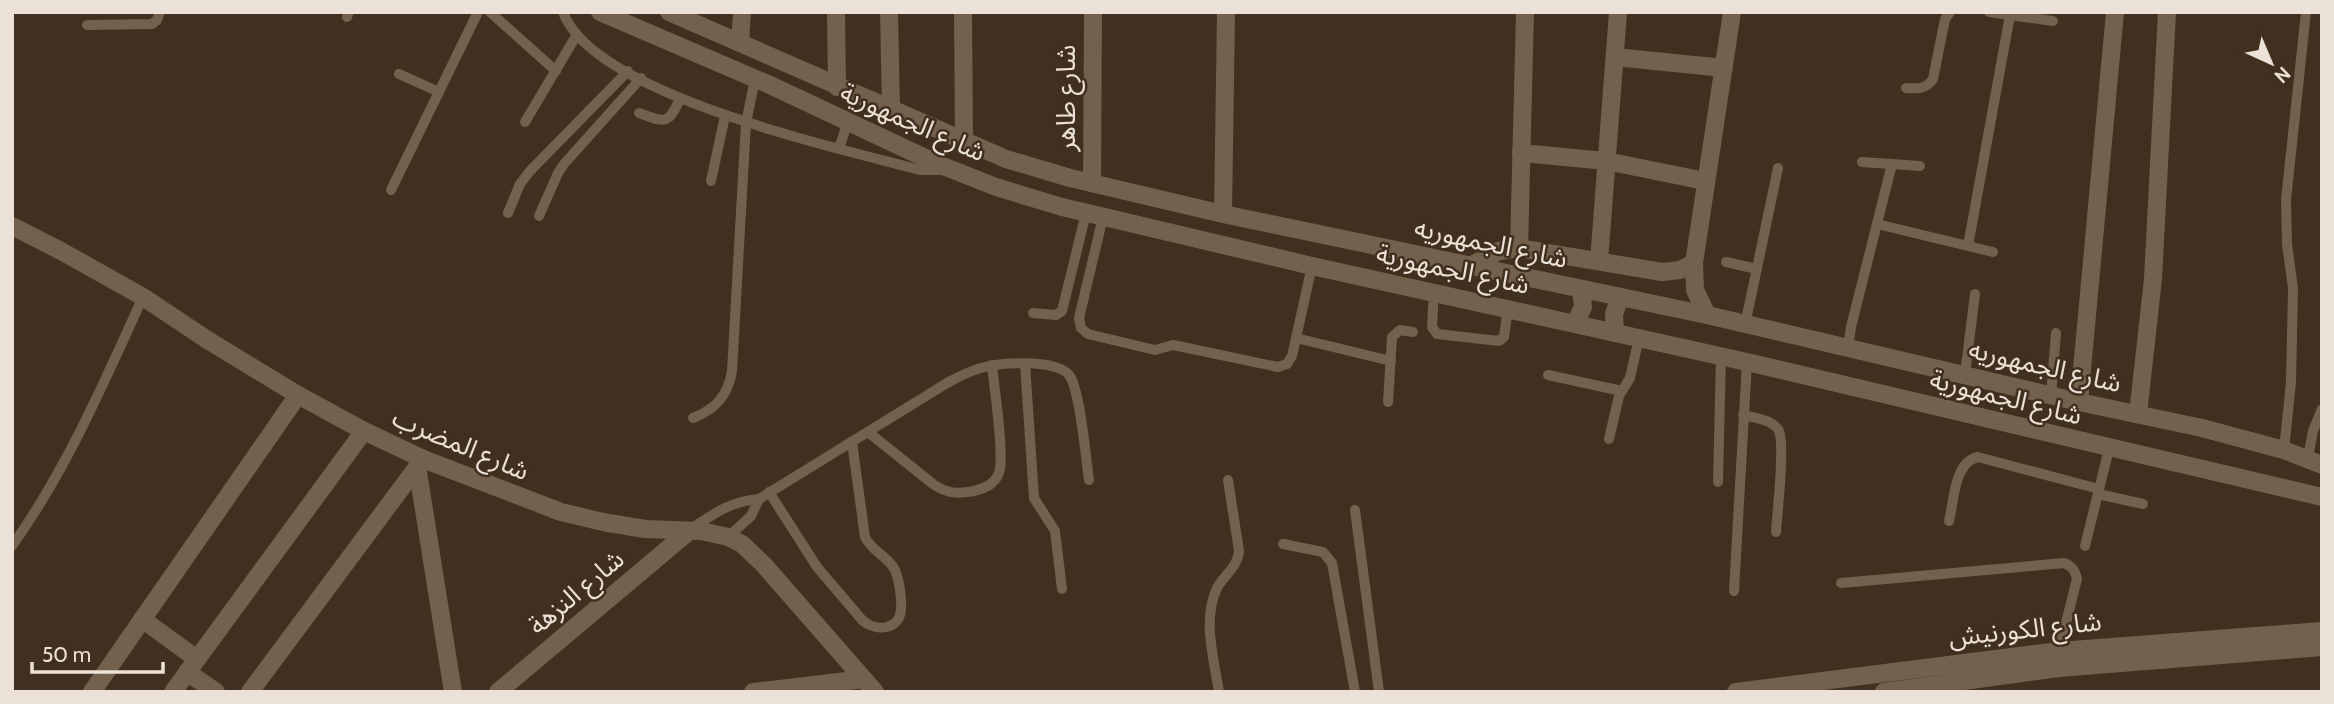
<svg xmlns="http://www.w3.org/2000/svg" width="2334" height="704" font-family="Cabin,'Noto Sans Arabic',sans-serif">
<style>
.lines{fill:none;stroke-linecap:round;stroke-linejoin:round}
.lane{stroke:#73614e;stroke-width:10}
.street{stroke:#73614e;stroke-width:18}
.secondary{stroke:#73614e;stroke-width:18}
.labels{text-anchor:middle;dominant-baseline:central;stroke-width:5;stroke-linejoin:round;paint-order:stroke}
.street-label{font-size:26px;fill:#ebe1d6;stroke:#41301f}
</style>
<rect width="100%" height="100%" fill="#41301f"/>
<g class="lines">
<g class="lane">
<path d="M490 12 556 71"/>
<path d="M563 12C593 95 839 148 920 170H941"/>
<path d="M1989 12 2053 21"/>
<path d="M347 17 349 12"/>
<path d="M87 25 152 24 157 20 160 12"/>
<path d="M399 74 439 92"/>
<path d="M1906 88C1918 89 1926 89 1933 79L1945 19 1950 12"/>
<path d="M639 113C665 123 669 125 680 98"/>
<path d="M525 122 576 36"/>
<path d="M839 148 848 122"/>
<path d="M1862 162 1920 166"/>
<path d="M711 181 725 116"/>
<path d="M391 190 478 12"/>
<path d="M508 213 520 184 530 171 628 71"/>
<path d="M539 216 558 173 564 164 641 78"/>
<path d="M1103 217 1079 318 1081 328 1088 334 1155 350 1173 345 1278 367 1287 364 1292 356 1312 266"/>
<path d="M1877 224 1993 252"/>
<path d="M1968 246 2010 15"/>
<path d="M1726 262 1757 269"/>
<path d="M1434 291 1432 327 1437 334 1499 341 1504 337 1508 308"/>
<path d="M1033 313 1056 315 1062 311 1086 213"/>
<path d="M1745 325 1778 168"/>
<path d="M1296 338 1391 361"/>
<path d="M1848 348 1851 327 1892 164"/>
<path d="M1025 364 1034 498 1055 531 1062 589"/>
<path d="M1965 374 1975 294"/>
<path d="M1548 375 1622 391"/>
<path d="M2051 396 2056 333"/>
<path d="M1388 402 1392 337 1400 330 1413 332"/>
<path d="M1743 415C1755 418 1770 419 1778 429 1786 440 1777 514 1776 532"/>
<path d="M693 418C716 409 728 395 732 371L746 123 755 79"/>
<path d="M868 432 933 484C947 494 958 494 974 491 985 488 994 485 999 473 1005 456 994 387 992 365"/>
<path d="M1609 439 1619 396 1630 378 1639 338"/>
<path d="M2284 450 2291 382 2293 288 2287 244 2286 200 2306 12"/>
<path d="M2308 458 2313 431 2322 409"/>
<path d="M1718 482 1721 356"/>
<path d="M769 492 817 567 863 621C877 632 900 630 901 609 902 598 899 580 895 570 888 556 872 552 865 537L852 442"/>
<path d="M2098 494 2143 504"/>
<path d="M1355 510 1379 692"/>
<path d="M1949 521C1954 501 1954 462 1978 457L2099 489"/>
<path d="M691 529C713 514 731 501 759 499L947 383C958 377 969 371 981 368 1000 362 1056 359 1069 375 1080 388 1086 460 1089 480"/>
<path d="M728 537 751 516 759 499"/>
<path d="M1283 544 1323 552 1332 563 1355 692"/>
<path d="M12 546C67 469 104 382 143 297"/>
<path d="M2085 546 2109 449"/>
<path d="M1841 583 2064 563C2072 566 2075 570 2077 579L2059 651"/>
<path d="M1734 591 1747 362"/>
<path d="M1219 692C1214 659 1202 620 1217 588 1224 575 1238 567 1239 551L1228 480"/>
</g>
<g class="street">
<path d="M836 12 837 87"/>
<path d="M889 12 891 110"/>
<path d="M963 12 964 140"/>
<path d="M740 43 742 12"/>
<path d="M1615 57 1724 68"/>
<path d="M1521 153 1606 161 1705 181"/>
<path d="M1092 183 1093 12"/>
<path d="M1223 214 1226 12"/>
<path d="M1519 248 1525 12"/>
<path d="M1599 261 1618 12"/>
<path d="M1470 266 1499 251 1519 248 1662 272 1680 270 1694 263"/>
<path d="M1707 315 1695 290 1694 263 1732 12"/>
<path d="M2079 402 2115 12"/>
<path d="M2138 414 2153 279 2167 12"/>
<path d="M417 466 453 692"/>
<path d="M142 619 197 659"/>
<path d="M187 672 216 692"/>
<path d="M92 692 298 395"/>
<path d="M173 692 364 431"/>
<path d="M250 692 423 459"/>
<path d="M498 692 688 532"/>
<path d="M753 692 864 679"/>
</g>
<g class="secondary">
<path d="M600 12 770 85 938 164 996 187 1062 207 1312 266 1747 362 2322 497"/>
<path d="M669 12 1006 159 1070 178 1223 214 1707 315 2079 402 2202 428 2284 450 2322 465"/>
<path d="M12 226 61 251 143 297 206 339 298 395 364 431 423 459 561 512 603 522 645 529 701 531 728 537 742 544 764 565 875 692"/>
<path d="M1575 323 1583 307 1581 289"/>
<path d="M1615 333 1614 314 1620 297"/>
<path d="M1736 692 2059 651 2322 631"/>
<path d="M1884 692 2059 668 2322 647"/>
</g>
</g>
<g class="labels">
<g class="street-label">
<text transform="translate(1066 98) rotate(-90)">شارع طاهر</text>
<text transform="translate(913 122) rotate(24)">شارع الجمهورية</text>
<text transform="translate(1491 243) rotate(12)">شارع الجمهوريه</text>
<text transform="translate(1453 269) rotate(12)">شارع الجمهورية</text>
<text transform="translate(2045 366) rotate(13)">شارع الجمهوريه</text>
<text transform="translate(2006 397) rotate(14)">شارع الجمهورية</text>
<text transform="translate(461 444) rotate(23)">شارع المضرب</text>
<text transform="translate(576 592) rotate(-40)">شارع النزهة</text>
<text transform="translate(2025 629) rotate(-6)">شارع الكورنيش</text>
</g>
</g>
<rect width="2334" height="704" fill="none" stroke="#ebe1d6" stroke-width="28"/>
<g transform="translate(2271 63) rotate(136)" stroke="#41301f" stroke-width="5" paint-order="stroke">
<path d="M0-5L12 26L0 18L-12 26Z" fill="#ebe1d6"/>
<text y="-10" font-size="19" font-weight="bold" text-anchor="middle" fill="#ebe1d6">N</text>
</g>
<path d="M32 662v10h131v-10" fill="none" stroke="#ebe1d6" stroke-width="3.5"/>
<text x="42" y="662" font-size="21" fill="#ebe1d6" stroke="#41301f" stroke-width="5" paint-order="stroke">50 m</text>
</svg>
